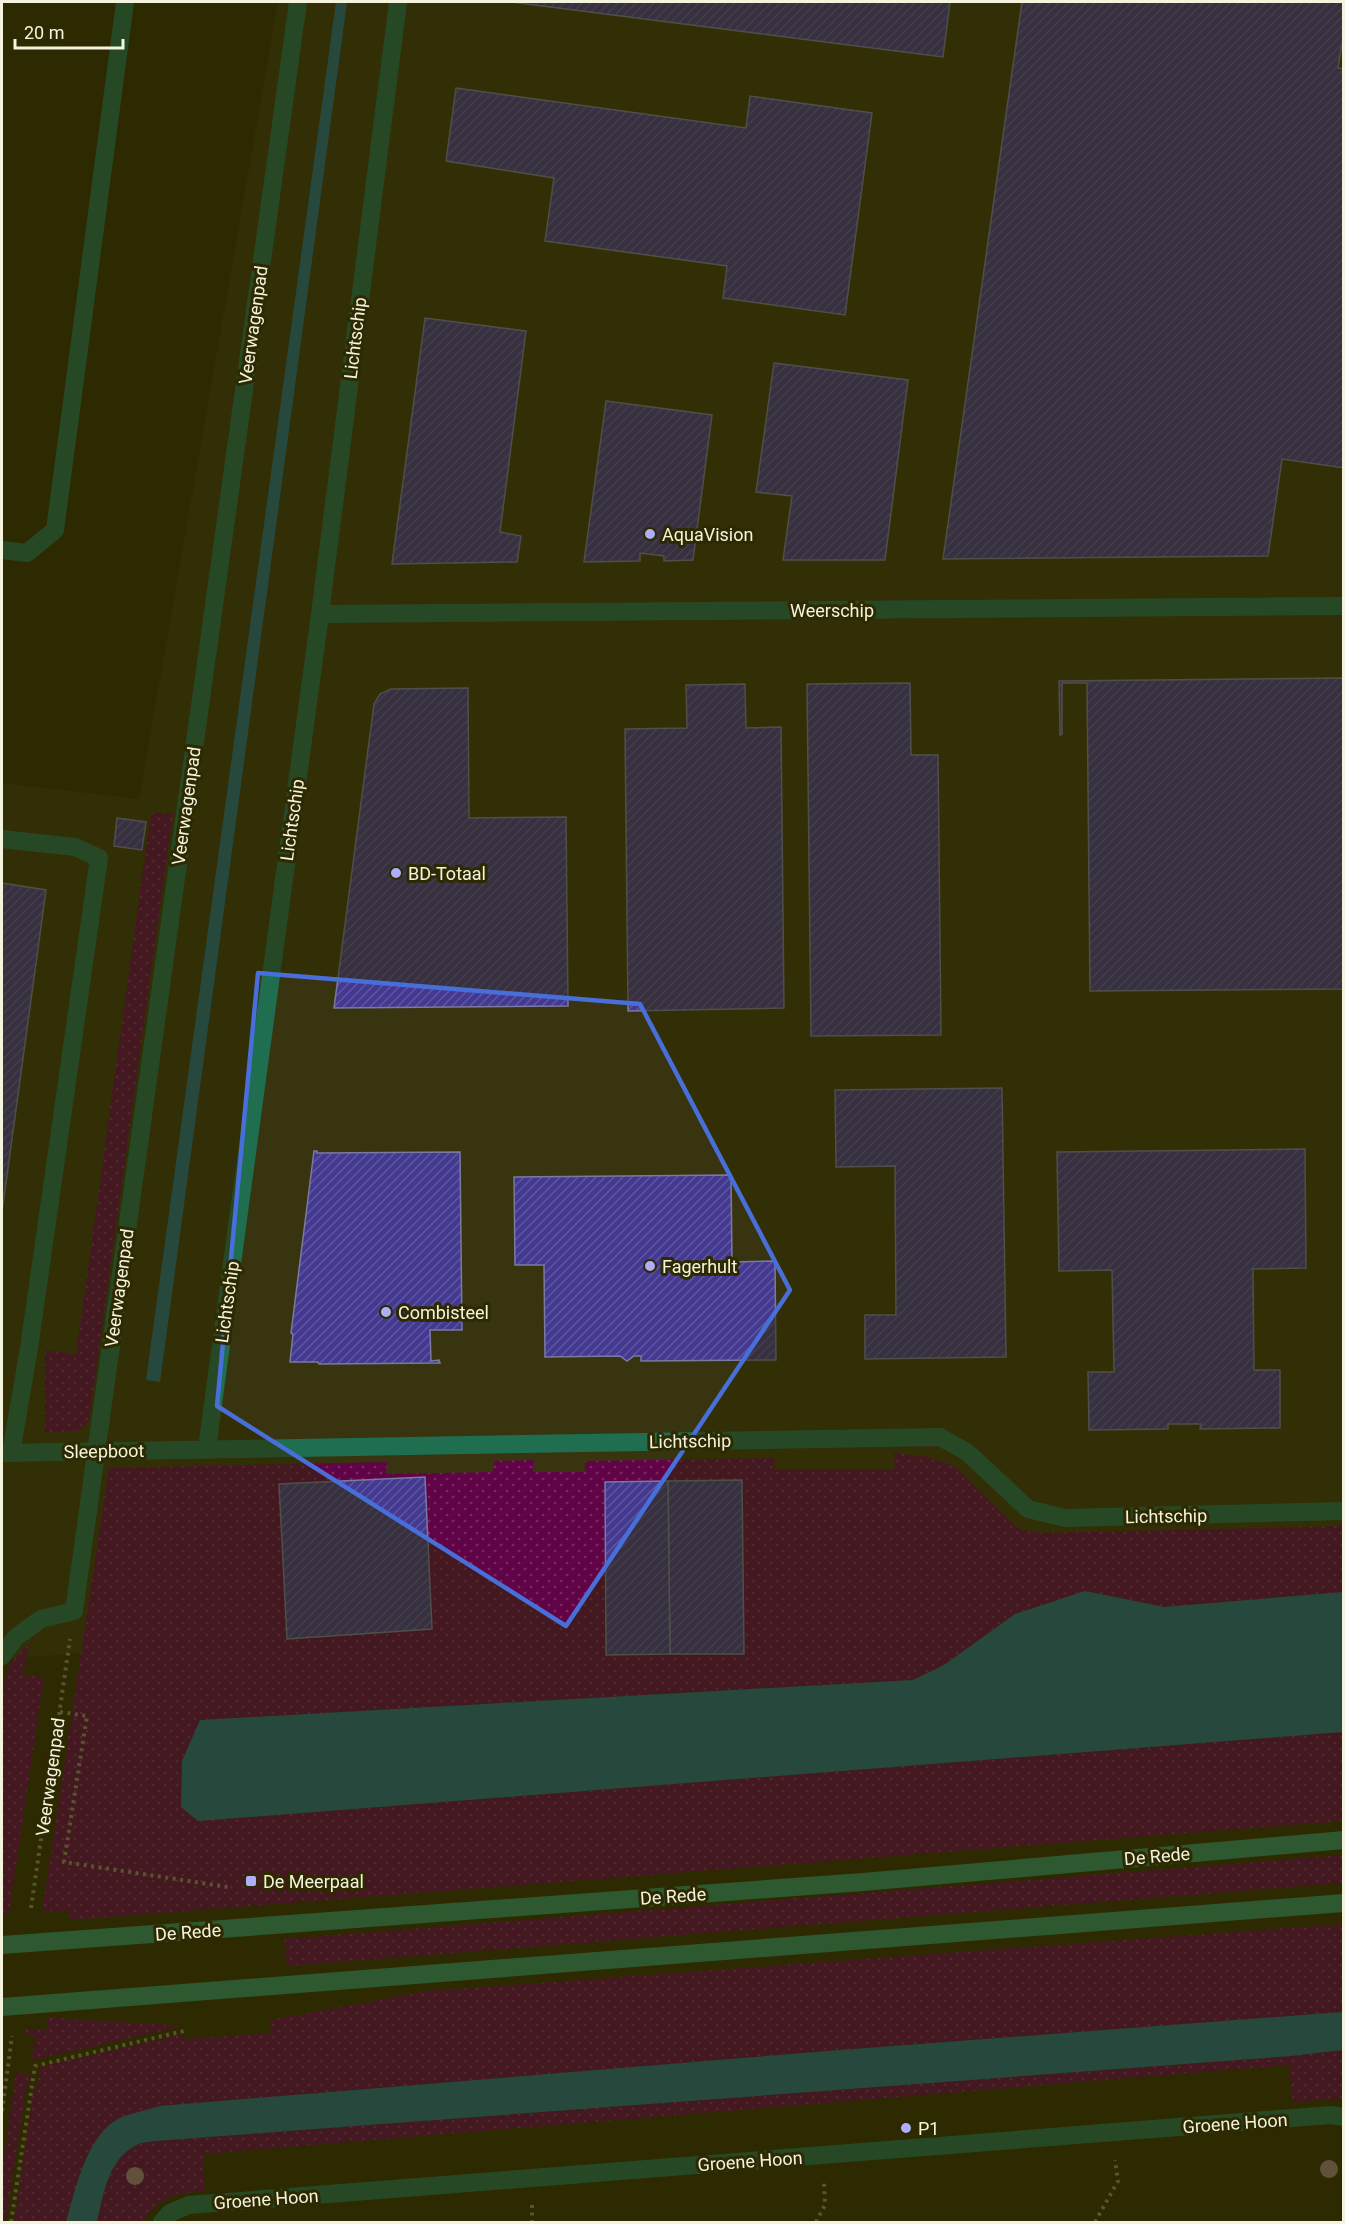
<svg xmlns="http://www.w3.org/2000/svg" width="1345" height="2224" font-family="Roboto,sans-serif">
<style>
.built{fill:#38340f}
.grass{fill:url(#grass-dots)}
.water{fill:#1f6e87}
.building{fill:url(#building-hatch);stroke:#797aa0;stroke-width:1.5}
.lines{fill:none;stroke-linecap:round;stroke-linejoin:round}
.path{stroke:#8a8767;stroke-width:4;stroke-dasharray:3 4.5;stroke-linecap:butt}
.lane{stroke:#1f6e50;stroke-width:18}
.street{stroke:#1f6e50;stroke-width:18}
.secondary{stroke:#2d906b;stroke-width:18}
.tree{fill:#a08280}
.marked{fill:none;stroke:#486fd9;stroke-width:4.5;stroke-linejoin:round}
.poi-dot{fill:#aeaefa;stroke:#2d2900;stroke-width:2}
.labels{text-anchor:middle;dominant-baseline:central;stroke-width:6;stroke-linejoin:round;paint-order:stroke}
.street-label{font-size:18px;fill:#f4f3dd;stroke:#2d2900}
.poi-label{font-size:18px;fill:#f4f3dd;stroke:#2d2900;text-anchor:start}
</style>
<defs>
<pattern id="grass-dots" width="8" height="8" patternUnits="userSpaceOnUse" patternTransform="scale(1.5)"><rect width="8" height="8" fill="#610447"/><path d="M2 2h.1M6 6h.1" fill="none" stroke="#782961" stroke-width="1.8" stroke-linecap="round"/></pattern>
<pattern id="building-hatch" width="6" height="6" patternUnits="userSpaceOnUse" patternTransform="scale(1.5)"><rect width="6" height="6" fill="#443991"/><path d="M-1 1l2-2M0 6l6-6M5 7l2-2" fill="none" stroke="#6056a0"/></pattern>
</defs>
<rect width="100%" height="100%" fill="#2d2900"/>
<path class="built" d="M278 2H1343V1581L600 1684 432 1629 2 1659V783L139 799Z"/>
<g class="grass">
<path d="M151 813H173L89 1421 80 1430 45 1433V1350L76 1355Z"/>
<path d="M894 1453 928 1457 954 1466 1011 1522 1022 1530 1042 1533 1343 1526V1592L1164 1607 1085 1591 1015 1614 944 1665 913 1680 200 1720 182 1761 181 1807 199 1821 1343 1732V1821L70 1920 67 1910 42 1912 109 1468 387 1462 386 1474 493 1472 494 1461 533 1460V1472H585V1461L774 1458 775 1470 895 1469Z"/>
<path d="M30 1643 23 1675 44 1677 9 1913H2V1693L10 1663Z"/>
<path d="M1343 1855V1883L287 1966 284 1939Z"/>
<path d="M1343 1924V2012L827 2051 160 2106 85 2159 66 2222H14L34 2088H37L40 2067 184 2034V2039L271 2033 270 2020 428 1991Z"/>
<path d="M48 2018H55L184 2026 32 2060 35 2037 25 2034V2030H46Z"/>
<path d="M1343 2050V2098L1293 2103 1289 2065 203 2154 205 2191C171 2194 164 2195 142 2222H97C103 2196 108 2158 137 2145 142 2142 149 2142 155 2141L1291 2056Z"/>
<path d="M16 2072 31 2076 30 2082H27L6 2222H2V2171Z"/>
</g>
<g class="water">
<path d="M336 2H347L160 1382 146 1380Z"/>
<path d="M1085 1591 1164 1607 1343 1592V1732L198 1821 181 1807 182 1761 200 1720 913 1680 944 1665 1015 1614Z"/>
<path d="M1343 2012V2050L1291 2056 155 2141C149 2142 142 2142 137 2145 108 2158 103 2196 97 2222H66C75 2191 87 2133 120 2118 132 2113 147 2110 160 2106L827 2051Z"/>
</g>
<g class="building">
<path d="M511 2H950L943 57Z"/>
<path d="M1022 2H1344V32L1338 68 1344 69V468L1282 459 1268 556 943 559Z"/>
<path d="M456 88 746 128 750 96 872 113 845 315 723 298 727 266 545 241 554 178 446 161Z"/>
<path d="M425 318 526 331 500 532 521 536 517 562 392 564Z"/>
<path d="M774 363 908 380 885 560H783L792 496 756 492Z"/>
<path d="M606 401 712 415 693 560 664 561V556L640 553V561L584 562Z"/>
<path d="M1344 678V989L1090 991 1087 683H1062V734L1060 735 1059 681Z"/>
<path d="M910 683 911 755H938L941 1035 811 1036 807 684Z"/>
<path d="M745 684 746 728 781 727 784 1008 628 1011 625 729 687 728 686 685Z"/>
<path d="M468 688 469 818 566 817 568 1006 334 1008 374 704 380 694 391 689Z"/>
<path d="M117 818 146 822 142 850 114 846Z"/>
<path d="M2 883 46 890 2 1212Z"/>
<path d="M1002 1088 1006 1357 865 1359V1315H896L895 1166 836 1167 835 1090Z"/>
<path d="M1305 1149 1306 1268 1253 1269 1254 1370H1280V1428L1200 1429 1201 1424H1168V1429L1089 1430 1088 1372H1114L1112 1270 1059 1271 1057 1152Z"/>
<path d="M314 1151H317V1153L460 1152 462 1330H430L431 1361 439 1360 440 1363 319 1364 318 1362H290L293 1334 291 1333Z"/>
<path d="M731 1175 732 1262 775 1261 776 1360 641 1361V1356H634L627 1361 620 1356 545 1357 544 1265H515L514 1177Z"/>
<path d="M425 1477 432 1629 287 1639 279 1484Z"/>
<path d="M742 1480 744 1654H670L668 1481Z"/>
<path d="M668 1481 670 1654 606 1655 605 1482Z"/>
</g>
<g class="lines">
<g class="path">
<path d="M60 1712 87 1716 64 1862 228 1887"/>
<path d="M31 1908 70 1639"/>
<path d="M2 2111 12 2036"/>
<path d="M532 2205V2222"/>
<path d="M11 2222 35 2066 184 2031"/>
<path d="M816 2222 825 2205 824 2183"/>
<path d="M1095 2222 1118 2181 1115 2160"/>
</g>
<g class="lane">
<path d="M2 550 27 553 55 530 125 2"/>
<path d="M2 839 75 847 99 858 29 1348 11 1453"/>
<path d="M162 2222 170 2213 189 2205 1331 2115 1344 2117"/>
</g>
<g class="street">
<path d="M320 614 1344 606"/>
<path d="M207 1448 320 614 398 2"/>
<path d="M2 1453 940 1437 967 1452 1028 1509 1065 1518 1344 1511"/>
<path d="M2 1656 16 1637 41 1619 74 1611 298 2"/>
</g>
<g class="secondary">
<path d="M2 1945 863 1882 1344 1840"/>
<path d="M2 2007 1344 1903"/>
</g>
</g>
<g class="tree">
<circle cx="1329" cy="2169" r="9"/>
<circle cx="135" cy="2176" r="9"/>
</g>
<path d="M0 0H1345V2224H0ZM258 973 640 1004 790 1290 566 1626 217 1406Z" fill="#2d2900" fill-opacity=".55" fill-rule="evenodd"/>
<path class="marked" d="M258 973 640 1004 790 1290 566 1626 217 1406Z"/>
<g class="poi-dot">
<circle cx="650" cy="534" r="6"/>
<circle cx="396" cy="873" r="6"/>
<circle cx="650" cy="1266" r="6"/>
<circle cx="386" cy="1312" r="6"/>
<rect x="245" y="1875" width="12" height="12" rx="3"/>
<circle cx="906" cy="2128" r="6"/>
</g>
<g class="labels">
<g class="street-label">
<text transform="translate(253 325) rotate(-82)">Veerwagenpad</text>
<text transform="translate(355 338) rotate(-83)">Lichtschip</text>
<text x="832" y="610">Weerschip</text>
<text transform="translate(186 806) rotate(-82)">Veerwagenpad</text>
<text transform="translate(292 820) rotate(-82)">Lichtschip</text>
<text transform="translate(119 1288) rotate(-82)">Veerwagenpad</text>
<text transform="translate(227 1302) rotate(-82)">Lichtschip</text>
<text transform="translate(690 1441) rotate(-1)">Lichtschip</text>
<text transform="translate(104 1451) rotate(-1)">Sleepboot</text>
<text transform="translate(1166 1516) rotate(-1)">Lichtschip</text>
<text transform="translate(50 1777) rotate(-82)">Veerwagenpad</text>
<text transform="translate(1157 1856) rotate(-5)">De Rede</text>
<text transform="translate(673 1896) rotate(-4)">De Rede</text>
<text transform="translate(188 1932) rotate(-4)">De Rede</text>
<text transform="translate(1235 2123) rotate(-4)">Groene Hoon</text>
<text transform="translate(750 2161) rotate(-4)">Groene Hoon</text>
<text transform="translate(266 2199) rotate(-4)">Groene Hoon</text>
</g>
<g class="poi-label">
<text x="662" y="534">AquaVision</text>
<text x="408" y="873">BD-Totaal</text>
<text x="662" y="1266">Fagerhult</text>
<text x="398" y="1312">Combisteel</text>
<text x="263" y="1881">De Meerpaal</text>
<text x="918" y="2128">P1</text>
</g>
</g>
<rect width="1345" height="2224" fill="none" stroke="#f4f3dd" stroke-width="6"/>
<path d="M15 39v9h108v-9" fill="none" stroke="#f4f3dd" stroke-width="3"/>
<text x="24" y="39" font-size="18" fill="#f4f3dd" stroke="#2d2900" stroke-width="4.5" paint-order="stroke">20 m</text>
</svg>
